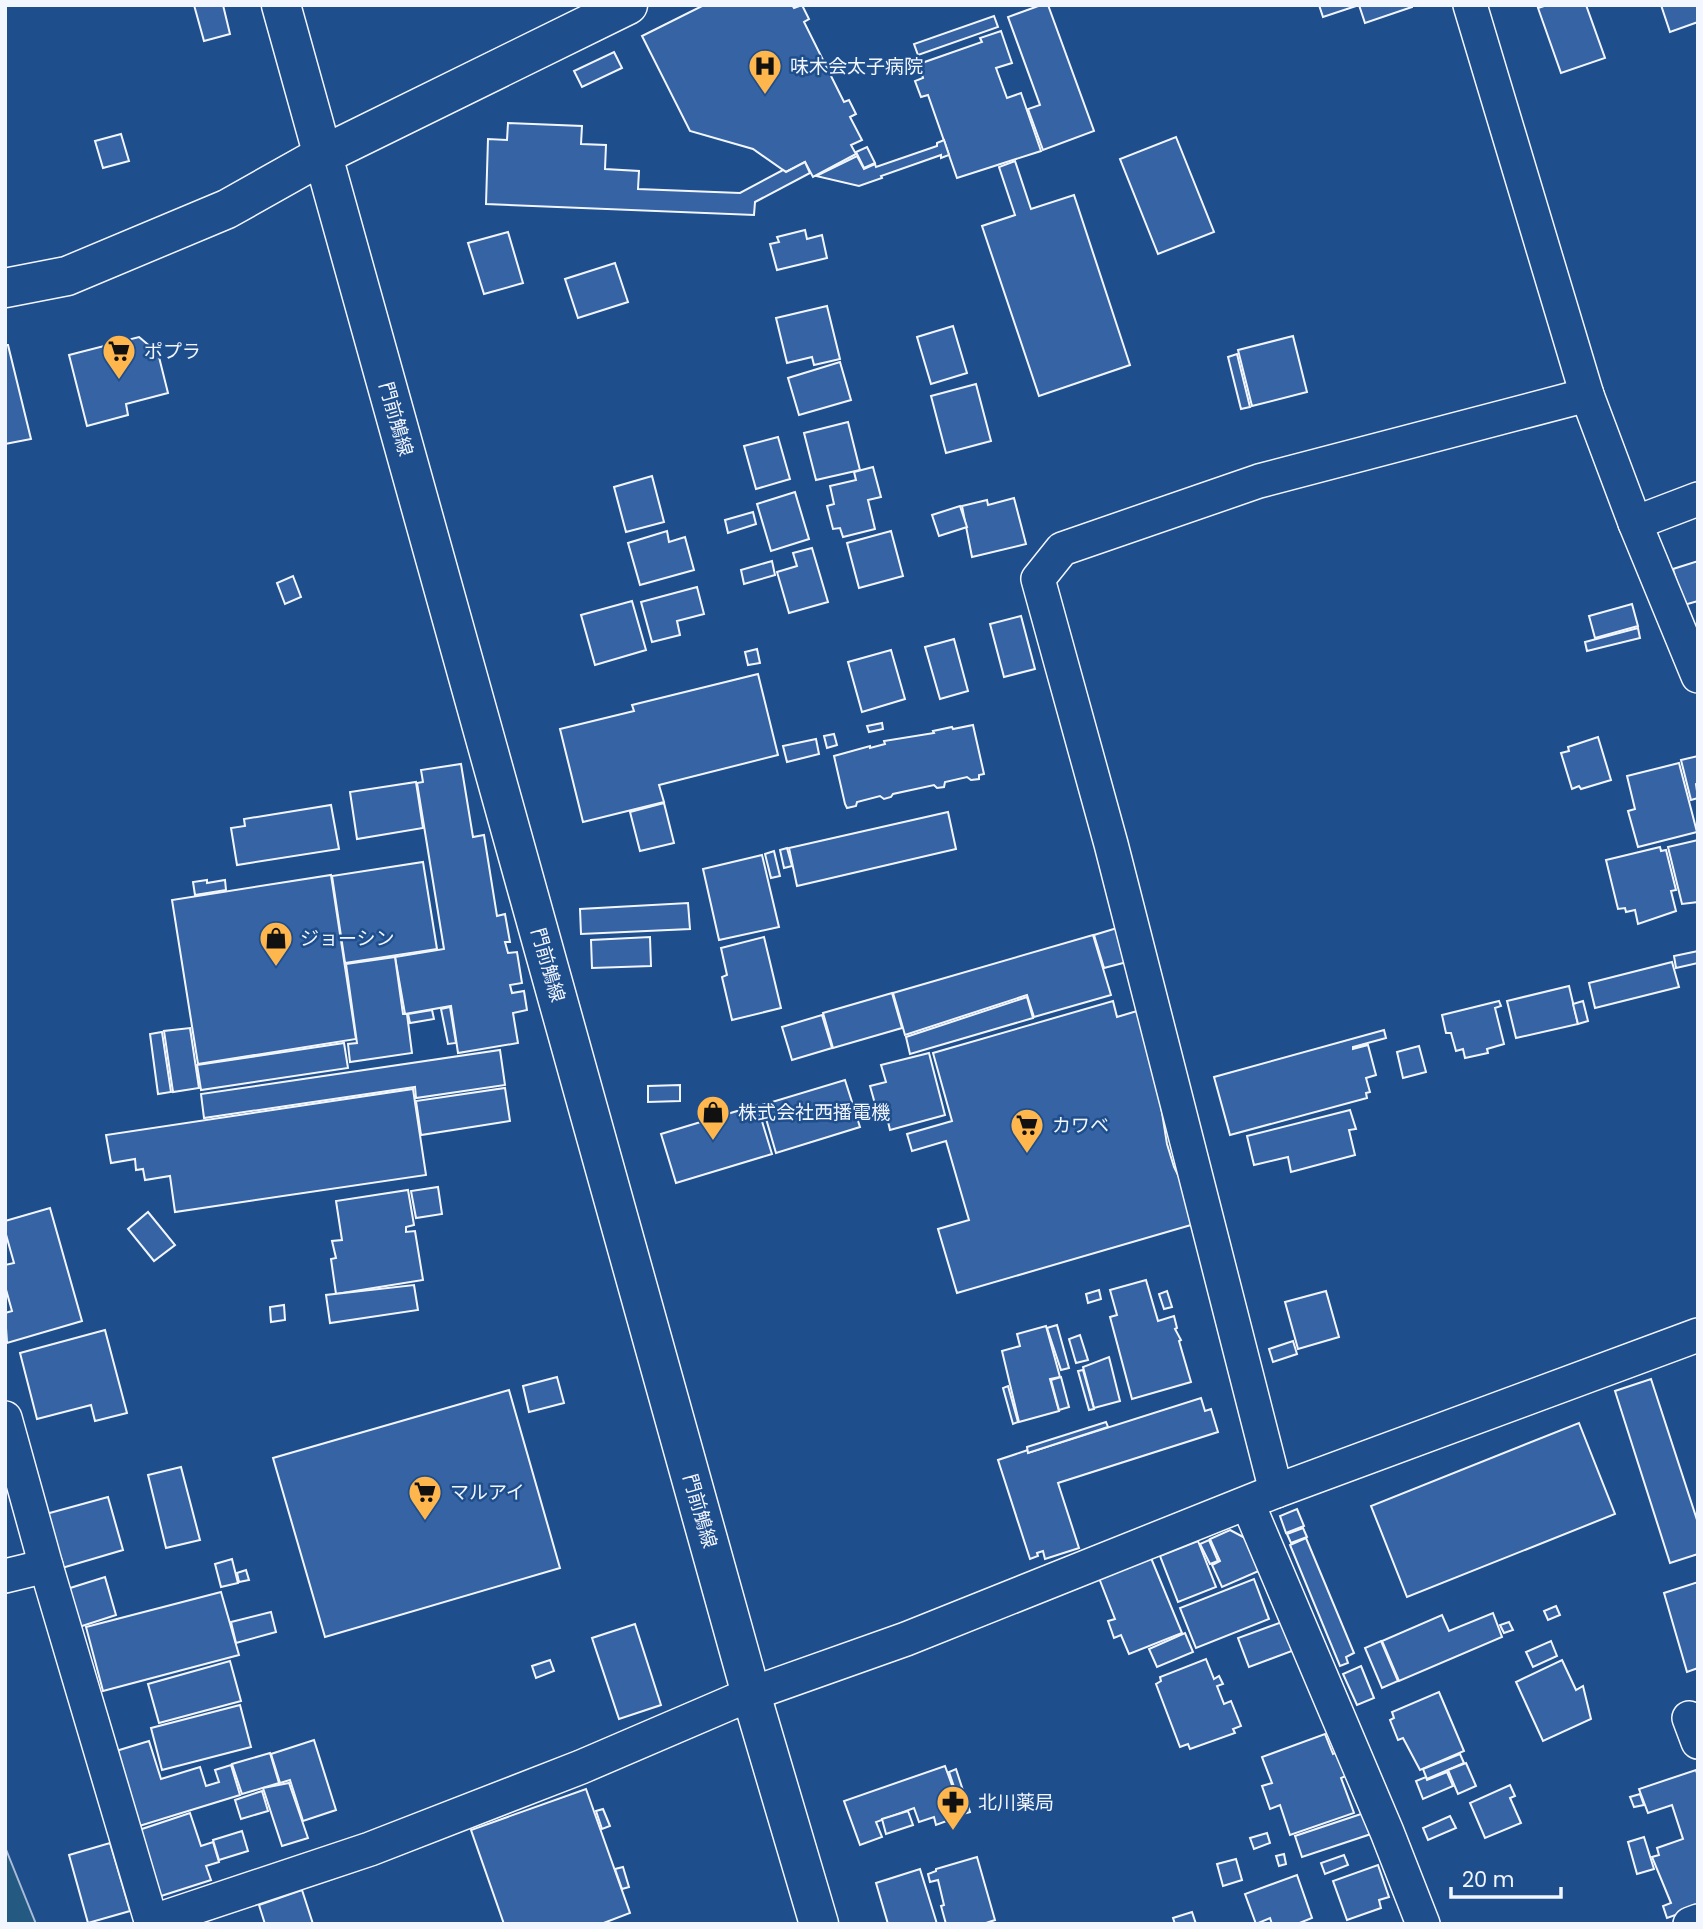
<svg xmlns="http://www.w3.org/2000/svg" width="1703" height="1929" font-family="Poppins,'Noto Sans JP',sans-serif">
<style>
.green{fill:#245a82;stroke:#a8bbd7;stroke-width:2}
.building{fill:#3563a3;stroke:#f2f6ff;stroke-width:2}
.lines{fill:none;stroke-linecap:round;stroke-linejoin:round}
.minor-casing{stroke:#f2f6ff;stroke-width:36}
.tertiary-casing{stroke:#f2f6ff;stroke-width:41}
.secondary-casing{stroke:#f2f6ff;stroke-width:41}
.minor{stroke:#1f4e8c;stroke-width:33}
.tertiary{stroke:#1f4e8c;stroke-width:38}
.secondary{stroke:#1f4e8c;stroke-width:38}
.labels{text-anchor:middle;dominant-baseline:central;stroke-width:5;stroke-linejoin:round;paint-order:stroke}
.poi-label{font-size:19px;fill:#f2f6ff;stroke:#1f4e8c;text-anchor:start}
.street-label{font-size:19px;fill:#f2f6ff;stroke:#1f4e8c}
</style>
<rect width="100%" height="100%" fill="#1f4e8c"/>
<path class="green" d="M5 1847 36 1924H5Z"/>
<g class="building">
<path d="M194 5H223L230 34 204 41Z"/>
<path d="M704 5H792L794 8 802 5 809 19 804 22 844 102 849 100 856 114 850 117 862 140 851 145 856 154 813 177 805 162 786 172 753 149 690 131 642 36Z"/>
<path d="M1041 5H1048L1094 131 1043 150 1028 109 1040 105 1008 17Z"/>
<path d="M1319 5H1359L1323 17Z"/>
<path d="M1359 5H1412V7L1365 23Z"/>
<path d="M1547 5H1586L1605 58 1561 73 1538 8Z"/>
<path d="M1661 5H1698V22L1670 32Z"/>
<path d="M994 16 998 27 918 55 914 44Z"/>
<path d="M1001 31 1012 63 996 68 1007 98 1021 93 1041 151 957 178 928 95 921 97 915 81 923 78 919 64 982 42 980 38Z"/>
<path d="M614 52 622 68 582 87 574 71Z"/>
<path d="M508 123 582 126 581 144 606 145 605 169 639 171 638 189 740 193 783 170 786 172 805 162 810 173 755 202 754 215 486 204 488 139 507 140Z"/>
<path d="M121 134 129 161 103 168 95 141Z"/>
<path d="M1176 137 1214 232 1158 254 1120 159Z"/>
<path d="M944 140 949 155 941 158V155L881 176 882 178 859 186 816 176 857 156 864 169 875 164 876 167 937 146V143Z"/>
<path d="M867 147 875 163 864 168 856 152Z"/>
<path d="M1015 161 1031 209 1074 195 1130 365 1039 396 982 226 1015 215 999 167Z"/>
<path d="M805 230 807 239 822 235 827 258 777 270 770 244 779 242 777 237Z"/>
<path d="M508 232 523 283 484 294 468 243Z"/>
<path d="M615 263 628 302 578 318 565 279Z"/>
<path d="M827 306 840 359 814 365 812 357 787 363 776 318Z"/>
<path d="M953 326 967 373 931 384 917 337Z"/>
<path d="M1293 336 1307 392 1252 406 1238 350Z"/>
<path d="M139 337 158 353 168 393 126 404 128 415 87 426 69 355Z"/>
<path d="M5 345H8L31 439 5 444Z"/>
<path d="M1237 354 1250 407 1241 409 1228 357Z"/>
<path d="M840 362 851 400 799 415 788 378Z"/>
<path d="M976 384 991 441 946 453 931 396Z"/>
<path d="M848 422 860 470 816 480 804 433Z"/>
<path d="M778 437 790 479 756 489 744 446Z"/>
<path d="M873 467 881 497 868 500 875 529 843 537 840 528 833 529 827 506 834 504 830 486 856 480 854 472Z"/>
<path d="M652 476 664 522 626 532 614 487Z"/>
<path d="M795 492 809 539 771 551 757 504Z"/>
<path d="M1014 498 1026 544 972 557 962 506 987 500 988 505Z"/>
<path d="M960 506 967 527 939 536 932 515Z"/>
<path d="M753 512 756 524 728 533 725 520Z"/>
<path d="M667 531 669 542 685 537 694 570 640 585 628 543Z"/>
<path d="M891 531 903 576 859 588 847 543Z"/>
<path d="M812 548 828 602 789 613 777 572 797 566 793 553Z"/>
<path d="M772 561 775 575 744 584 741 570Z"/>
<path d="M1698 561V601L1684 605 1673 569Z"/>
<path d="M293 576 301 597 285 604 277 583Z"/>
<path d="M697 587 704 614 677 621 680 635 652 642 641 602Z"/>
<path d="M632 601 646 650 595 665 581 615Z"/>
<path d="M1632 604 1638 626 1595 638 1589 616Z"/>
<path d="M1021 616 1035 669 1004 677 990 624Z"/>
<path d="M1638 628 1640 638 1587 651 1585 642Z"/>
<path d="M954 639 968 691 940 699 925 647Z"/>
<path d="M757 649 760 663 748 665 745 652Z"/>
<path d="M891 650 905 699 862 712 848 662Z"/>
<path d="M758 674 778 755 659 785 664 802 583 822 560 729 634 711 632 705Z"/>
<path d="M882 723 883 729 869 732 867 726Z"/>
<path d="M973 725 984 774 979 775V779L971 780 967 777 945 782 944 787 937 788 934 785 893 794 891 797 884 799 880 796 857 802 856 806 847 808 845 804 834 756 870 746V748L885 744 884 741 934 733 933 731 952 727 953 729Z"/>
<path d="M834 734 837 745 827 748 824 736Z"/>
<path d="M1598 737 1611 780 1581 789 1579 786 1572 789 1561 753 1569 751 1568 747Z"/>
<path d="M816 739 819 754 787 762 783 746Z"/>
<path d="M1698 756V783L1696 784 1698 798 1691 800 1681 760Z"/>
<path d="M1679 763 1697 832 1638 847 1628 811 1635 809 1627 776Z"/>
<path d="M461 764 473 837 484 835 497 916 505 914 510 942H505L508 953 517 952 522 983 510 985 512 993 524 991 527 1010 513 1013 518 1043 458 1053 451 1006 405 1014 395 957 444 949 417 783 423 782 421 770Z"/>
<path d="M416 782 423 828 357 839 350 792Z"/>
<path d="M664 803 674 843 640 851 630 812Z"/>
<path d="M331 805 339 849 237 865 231 828 245 826 244 819Z"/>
<path d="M948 812 956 849 797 886 789 848Z"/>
<path d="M1698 840V902L1682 904 1668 847Z"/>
<path d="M1660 847 1661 851 1666 850 1676 890 1671 891 1676 911 1638 924 1635 910 1626 912 1625 908 1618 909 1606 860Z"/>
<path d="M787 848 792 866 784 868 780 850Z"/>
<path d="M774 851 780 876 771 878 765 854Z"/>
<path d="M762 855 779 927 719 940 703 869Z"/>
<path d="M423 862 437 949 345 963 332 876Z"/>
<path d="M331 875 356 1039 198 1064 172 900Z"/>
<path d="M207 880V883L225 880 226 890 195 895 193 882Z"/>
<path d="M688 903 690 929 581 934 580 909Z"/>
<path d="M1117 928 1127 962 1104 968 1094 935Z"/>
<path d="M1093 935 1111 995 1034 1017 1027 995 905 1035 893 993Z"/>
<path d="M650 937 651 966 592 968 591 940Z"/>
<path d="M764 937 781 1008 732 1020 722 977 727 975 721 948Z"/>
<path d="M1698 951V963L1676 968 1674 956Z"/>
<path d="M395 957 403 1014H407L412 1053 350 1062 348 1044 357 1043 346 964Z"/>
<path d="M1672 962 1679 987 1595 1008 1589 983Z"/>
<path d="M1569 986 1578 1024 1516 1038 1507 1001Z"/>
<path d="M892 993 902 1028 833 1048 823 1013Z"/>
<path d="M1027 997 1033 1018 910 1054 906 1037Z"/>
<path d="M1113 1001 1117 1017 1137 1011 1160 1100 1167 1144 1174 1167 1184 1187 1191 1225 957 1293 938 1229 969 1220 946 1141 912 1151 907 1134 952 1121 933 1053Z"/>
<path d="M1499 1001 1501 1006 1495 1008 1504 1044 1487 1049 1488 1053 1465 1058 1463 1049 1456 1051 1451 1033H1446L1442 1015Z"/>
<path d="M1583 1001 1588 1021 1578 1024 1573 1004Z"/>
<path d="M450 1007 456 1043 448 1044 441 1009Z"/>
<path d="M432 1010 434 1019 410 1023 408 1014Z"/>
<path d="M822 1015 832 1048 792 1060 782 1027Z"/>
<path d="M190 1028 199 1088 173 1092 164 1031Z"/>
<path d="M1384 1030 1386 1038 1353 1047V1049L1368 1045 1376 1075 1366 1078 1370 1092 1366 1093 1367 1098 1230 1135 1214 1077Z"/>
<path d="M162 1032 171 1092 158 1094 150 1034Z"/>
<path d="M344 1043 348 1068 201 1090 197 1065Z"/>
<path d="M1419 1046 1426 1072 1403 1078 1397 1052Z"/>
<path d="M500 1050 505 1085 416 1098 415 1087 204 1118 201 1094Z"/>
<path d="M929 1053 945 1115 890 1130 885 1109 877 1111 870 1086 886 1082 881 1065Z"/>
<path d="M845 1080 860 1127 776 1153 762 1105Z"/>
<path d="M680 1085V1101L648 1102V1086Z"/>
<path d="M505 1088 510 1121 421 1135 416 1101Z"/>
<path d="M413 1089 426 1175 175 1212 170 1176 145 1180 143 1169 136 1170 135 1159 111 1163 106 1135Z"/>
<path d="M757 1105 772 1154 676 1183 661 1134Z"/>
<path d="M1350 1110 1356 1129 1349 1130 1355 1155 1291 1172 1288 1157 1254 1165 1247 1136Z"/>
<path d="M438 1187 442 1214 416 1218 411 1191Z"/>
<path d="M408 1190 414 1225 406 1227V1232L415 1231 423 1280 336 1294 331 1259 336 1258 332 1241 342 1240 336 1201Z"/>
<path d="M50 1208 82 1321 7 1343 5 1313 12 1311 5 1286V1265L14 1263 5 1231V1221Z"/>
<path d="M148 1212 175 1245 154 1261 128 1229Z"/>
<path d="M1146 1280 1158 1321 1174 1316 1177 1328 1175 1329 1181 1340 1179 1341 1191 1382 1132 1399 1110 1317 1117 1315 1110 1290Z"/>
<path d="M414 1285 418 1310 330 1323 326 1295Z"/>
<path d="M1099 1290 1101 1299 1088 1303 1086 1294Z"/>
<path d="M1167 1291 1172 1307 1164 1309 1159 1294Z"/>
<path d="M1326 1291 1339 1337 1298 1349 1285 1302Z"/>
<path d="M284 1305 285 1320 271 1322 270 1307Z"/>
<path d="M1057 1325 1069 1368 1061 1370 1047 1328Z"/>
<path d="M1046 1326 1060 1377 1050 1379 1059 1411 1019 1422 1002 1351 1020 1346 1017 1334Z"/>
<path d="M105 1330 127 1413 95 1421 91 1405 37 1419 20 1353Z"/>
<path d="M1080 1335 1088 1360 1076 1363 1069 1339Z"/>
<path d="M1293 1341 1297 1354 1273 1362 1269 1349Z"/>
<path d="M1109 1357 1120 1401 1094 1408 1083 1367Z"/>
<path d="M1083 1370 1094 1409 1089 1410 1078 1371Z"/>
<path d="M557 1377 564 1403 529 1412 523 1386Z"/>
<path d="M1061 1377 1069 1407 1059 1410 1051 1380Z"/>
<path d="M1651 1379 1698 1523V1554L1670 1563 1615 1391Z"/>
<path d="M1008 1386 1018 1422 1013 1424 1003 1388Z"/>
<path d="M509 1390 560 1568 325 1637 273 1458Z"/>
<path d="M1201 1398 1205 1411 1211 1409 1218 1432 1058 1483 1079 1548 1045 1559 1043 1551 1037 1553 1038 1556 1030 1559 998 1460 1028 1450V1453Z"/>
<path d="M1106 1422 1108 1427 1028 1453 1027 1447Z"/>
<path d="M1579 1423 1615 1514 1407 1597 1371 1506Z"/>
<path d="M181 1467 200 1540 166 1548 148 1475Z"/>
<path d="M108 1497 123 1550 62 1568 46 1514Z"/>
<path d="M1297 1509 1304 1526 1286 1533 1280 1516Z"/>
<path d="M1303 1528 1307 1537 1291 1543 1287 1534Z"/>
<path d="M1230 1530 1247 1539 1261 1570 1222 1587 1212 1565 1220 1561 1210 1539Z"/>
<path d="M1306 1538 1354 1653 1346 1657 1348 1663 1340 1666 1290 1545Z"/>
<path d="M1209 1540 1218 1561 1210 1564 1200 1544Z"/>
<path d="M1198 1541 1216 1587 1178 1602 1160 1556Z"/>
<path d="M1151 1558 1182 1633 1129 1654 1121 1635 1114 1638 1108 1621 1115 1619 1099 1578Z"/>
<path d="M232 1559 238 1583 221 1587 215 1564Z"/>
<path d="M246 1570 249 1580 239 1582 237 1573Z"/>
<path d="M105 1577 116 1615 79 1627 67 1589Z"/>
<path d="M1254 1579 1269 1619 1196 1648 1180 1608Z"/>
<path d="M1698 1582V1668L1687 1672 1664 1593Z"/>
<path d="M221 1592 239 1655 103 1691 86 1627Z"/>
<path d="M1556 1606 1560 1615 1548 1620 1544 1611Z"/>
<path d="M271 1612 276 1632 236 1643 231 1622Z"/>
<path d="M1493 1613 1502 1637 1399 1681 1382 1641 1442 1615 1449 1631Z"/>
<path d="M1282 1622 1292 1651 1249 1667 1238 1638Z"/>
<path d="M1509 1622 1513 1630 1504 1633 1500 1625Z"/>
<path d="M635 1624 661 1705 619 1719 592 1638Z"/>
<path d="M1185 1633 1193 1652 1157 1667 1149 1649Z"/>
<path d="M1381 1641 1398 1681 1382 1688 1365 1648Z"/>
<path d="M1551 1641 1557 1656 1533 1667 1526 1652Z"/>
<path d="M1206 1659 1214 1679 1219 1676 1223 1684 1217 1686 1224 1704 1231 1701 1241 1726 1233 1729 1235 1733 1190 1749 1188 1744 1180 1747 1156 1684 1161 1681 1160 1677Z"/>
<path d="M550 1660 554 1671 536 1678 532 1666Z"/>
<path d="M1562 1660 1576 1690 1583 1686 1591 1719 1543 1741 1516 1682Z"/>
<path d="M230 1661 241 1701 159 1723 148 1684Z"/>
<path d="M1361 1666 1374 1698 1357 1705 1343 1674Z"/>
<path d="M1439 1692 1464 1751 1420 1770 1403 1738 1398 1740 1390 1720 1394 1718 1392 1712Z"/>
<path d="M240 1705 251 1747 162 1770 151 1728Z"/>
<path d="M1325 1734 1333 1754 1340 1751 1348 1775 1341 1778 1354 1813 1290 1835 1280 1805 1270 1809 1262 1786 1272 1783 1262 1757Z"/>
<path d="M314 1740 336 1810 303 1821 290 1780 280 1783 271 1754Z"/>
<path d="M149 1741 161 1779 200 1767 206 1786 219 1782 215 1770 231 1765 240 1795 136 1827 116 1751Z"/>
<path d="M270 1753 279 1783 242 1794 232 1764Z"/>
<path d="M1460 1754 1464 1763 1427 1779 1423 1769Z"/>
<path d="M1466 1763 1476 1786 1458 1794 1448 1770Z"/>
<path d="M945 1766 963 1815 936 1825 934 1817 919 1822 914 1808 876 1822 882 1837 860 1845 844 1801Z"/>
<path d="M956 1769 970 1812 963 1814 949 1772Z"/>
<path d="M1696 1770 1698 1777V1907L1667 1918 1663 1906 1671 1903 1652 1857 1659 1855 1657 1848 1683 1839 1672 1805 1648 1813 1639 1789Z"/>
<path d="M1447 1772 1453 1786 1423 1799 1416 1781 1426 1777 1427 1780Z"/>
<path d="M289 1783 308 1838 282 1846 263 1788Z"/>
<path d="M1510 1785 1515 1796 1510 1798 1521 1823 1485 1838 1470 1803Z"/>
<path d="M586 1789 630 1913 601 1924H504L471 1830Z"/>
<path d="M262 1791 268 1811 241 1819 235 1800Z"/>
<path d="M1640 1794 1644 1805 1634 1807 1630 1797Z"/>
<path d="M603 1809 610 1826 602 1829 596 1811Z"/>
<path d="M908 1811 913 1825 886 1834 882 1819Z"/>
<path d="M1367 1812 1374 1833 1302 1857 1295 1836Z"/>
<path d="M190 1813 201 1846 213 1842 219 1862 206 1866 211 1880 158 1897 136 1831Z"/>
<path d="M1450 1816 1456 1828 1428 1840 1423 1828Z"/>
<path d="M242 1831 248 1851 219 1860 213 1840Z"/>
<path d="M1267 1833 1270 1843 1254 1849 1250 1838Z"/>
<path d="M1644 1837 1654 1869 1637 1874 1628 1842Z"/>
<path d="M110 1843 130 1911 88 1923 69 1855Z"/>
<path d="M1284 1854 1286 1864 1279 1866 1276 1856Z"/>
<path d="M1344 1855 1348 1865 1325 1874 1321 1863Z"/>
<path d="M977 1857 995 1920 983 1924H946L941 1906 944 1905 938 1880 930 1882 928 1874 936 1871V1869Z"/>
<path d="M1236 1859 1242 1880 1223 1886 1217 1864Z"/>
<path d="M1378 1865 1389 1897 1379 1900 1381 1908 1347 1920 1333 1881Z"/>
<path d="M623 1867 629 1887 622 1889 615 1869Z"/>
<path d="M920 1869 937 1924H888L876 1883Z"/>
<path d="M1297 1875 1312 1918 1297 1924H1272L1270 1918 1256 1924 1245 1894Z"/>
<path d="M302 1890 313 1924H265L259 1905Z"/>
<path d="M1192 1912 1196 1924H1175L1173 1918Z"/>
</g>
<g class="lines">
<defs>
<g id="minor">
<path d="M1470 5 1587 395 1635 523 1698 676"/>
<path d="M1635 523 1698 499"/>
<path d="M5 1418 46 1566 152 1924"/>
<path d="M1276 1491 1111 844 1038 579 1062 549 1259 481 1587 395"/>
<path d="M1248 1504 1387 1832 1423 1924"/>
<path d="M5 1576 46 1566"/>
<path d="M1689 1718 1698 1742"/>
<path d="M151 1922 370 1849 581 1767 751 1694 906 1639 1276 1491 1698 1335"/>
<path d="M1690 1924 1698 1921"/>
</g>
<path id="tertiary" d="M5 288 67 276 227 209 323 155 628 5"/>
<path id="secondary" d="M281 5 751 1694 819 1924"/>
</defs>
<use href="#minor" class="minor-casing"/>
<use href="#tertiary" class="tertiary-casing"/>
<use href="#secondary" class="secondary-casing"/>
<use href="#minor" class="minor"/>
<use href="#tertiary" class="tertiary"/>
<use href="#secondary" class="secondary"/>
</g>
<defs>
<symbol id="hospital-pin" viewBox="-11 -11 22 30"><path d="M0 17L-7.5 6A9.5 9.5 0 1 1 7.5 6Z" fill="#ffb74d" stroke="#1f4e8c"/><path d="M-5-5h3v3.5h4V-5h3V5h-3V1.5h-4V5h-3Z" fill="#111"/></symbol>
<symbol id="supermarket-pin" viewBox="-11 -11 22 30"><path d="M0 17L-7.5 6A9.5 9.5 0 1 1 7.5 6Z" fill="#ffb74d" stroke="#1f4e8c"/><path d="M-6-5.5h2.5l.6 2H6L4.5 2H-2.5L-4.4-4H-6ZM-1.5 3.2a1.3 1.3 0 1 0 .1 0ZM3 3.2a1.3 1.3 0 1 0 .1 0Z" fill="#111"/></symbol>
<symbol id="shop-pin" viewBox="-11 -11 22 30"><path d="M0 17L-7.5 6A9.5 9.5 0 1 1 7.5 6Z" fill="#ffb74d" stroke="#1f4e8c"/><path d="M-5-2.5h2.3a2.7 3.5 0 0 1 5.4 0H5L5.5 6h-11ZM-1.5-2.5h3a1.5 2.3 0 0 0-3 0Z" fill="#111"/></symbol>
<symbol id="pharmacy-pin" viewBox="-11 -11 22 30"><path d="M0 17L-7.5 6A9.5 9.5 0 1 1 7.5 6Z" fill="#ffb74d" stroke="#1f4e8c"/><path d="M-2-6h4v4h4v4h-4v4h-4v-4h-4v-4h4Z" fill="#111"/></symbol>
</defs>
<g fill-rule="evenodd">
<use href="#hospital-pin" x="746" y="47" width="38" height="52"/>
<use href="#supermarket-pin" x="100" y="332" width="38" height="52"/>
<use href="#shop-pin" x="257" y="919" width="38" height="52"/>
<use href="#shop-pin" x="694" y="1093" width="38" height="52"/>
<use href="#supermarket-pin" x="1008" y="1106" width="38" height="52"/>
<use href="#supermarket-pin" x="406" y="1473" width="38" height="52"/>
<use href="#pharmacy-pin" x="934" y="1783" width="38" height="52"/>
</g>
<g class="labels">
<g class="poi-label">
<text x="790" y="66">味木会太子病院</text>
<text x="144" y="351">ポプラ</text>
<text x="300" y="938">ジョーシン</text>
<text x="738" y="1112">株式会社西播電機</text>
<text x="1052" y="1125">カワベ</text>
<text x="450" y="1492">マルアイ</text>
<text x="978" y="1802">北川薬局</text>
</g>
<g class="street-label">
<text transform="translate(396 419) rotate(74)">門前鵤線</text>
<text transform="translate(548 965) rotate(74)">門前鵤線</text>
<text transform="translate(700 1511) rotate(74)">門前鵤線</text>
</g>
</g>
<rect width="1703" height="1929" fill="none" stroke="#f2f6ff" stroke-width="14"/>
<path d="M1451 1887v10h110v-10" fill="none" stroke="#f2f6ff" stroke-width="3.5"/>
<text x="1462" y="1887" font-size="21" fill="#f2f6ff" stroke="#1f4e8c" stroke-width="5" paint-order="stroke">20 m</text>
</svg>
